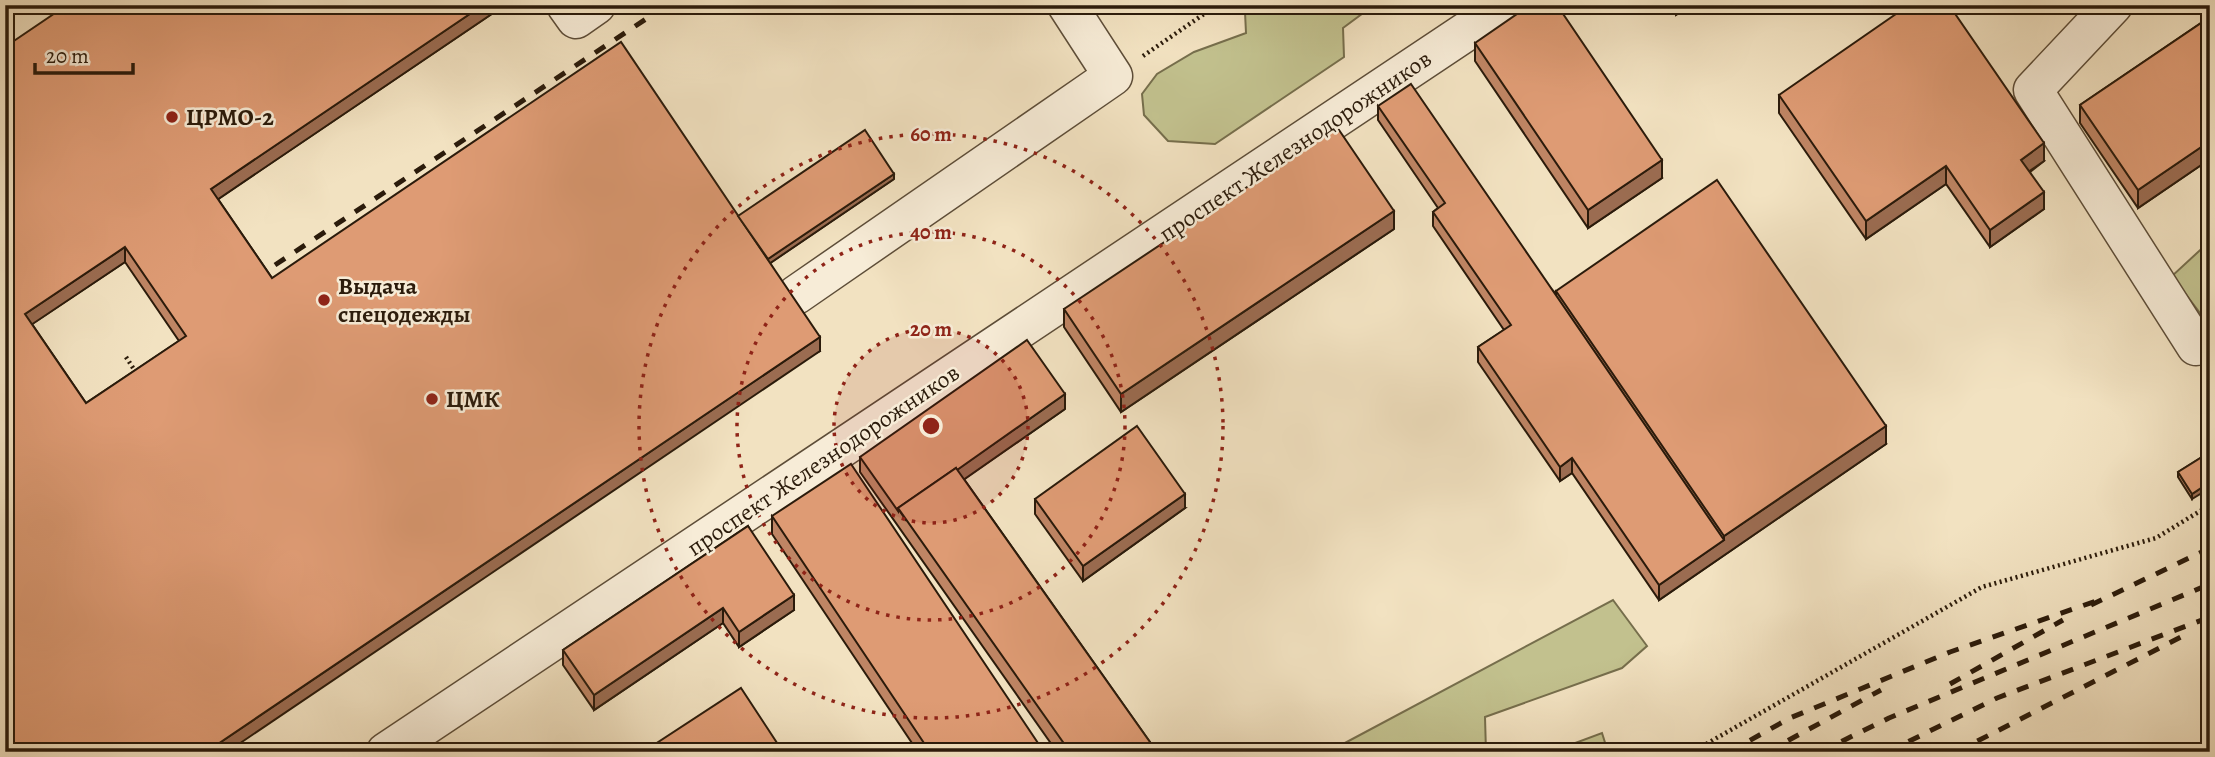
<svg xmlns="http://www.w3.org/2000/svg" width="2215" height="757" font-family="Alegreya,serif">
<style>
.green{fill:#c2c18e;stroke:#766e4c;stroke-width:2}
.lines{fill:none;stroke-linecap:round;stroke-linejoin:round}
.minor-casing{stroke:#5d4d38;stroke-width:41}
.path{stroke:#2b1b0b;stroke-width:4.5;stroke-dasharray:2 3.5;stroke-linecap:butt}
.minor{stroke:#f7ecd7;stroke-width:38}
.rail{stroke:#2b1b0b;stroke-width:5;stroke-dasharray:12 12;stroke-linecap:butt}
.wall{fill:#bf8564;stroke:#2b1b0b;stroke-width:2;fill-rule:evenodd}
.shaded-wall{fill:#9b6c51;stroke:#2b1b0b;stroke-width:2}
.building{fill:#de9b74;stroke:#2b1b0b;stroke-width:2;fill-rule:evenodd}
.ring{fill:none;stroke:#8f2418;stroke-width:3.5;stroke-dasharray:3.5 7}
.poi-dot{fill:#8f2418;stroke:#f7ecd7;stroke-width:2.5}
.labels{text-anchor:middle;dominant-baseline:central;stroke-width:5;stroke-linejoin:round;paint-order:stroke}
.poi-label{font-size:24px;font-weight:bold;fill:#2b1b0b;stroke:#f7ecd7;text-anchor:start}
.street-label{font-size:24px;fill:#2b1b0b;stroke:#f7ecd7}
.centre{fill:#8f2418;stroke:#f7ecd7;stroke-width:3.5}
.ring-label{font-size:21px;text-anchor:middle;font-weight:bold;fill:#8f2418;stroke:#f7ecd7;stroke-width:5;stroke-linejoin:round;paint-order:stroke}
</style>
<rect width="100%" height="100%" fill="#f2e2c1"/>
<filter id="stains"><feTurbulence type="fractalNoise" baseFrequency=".00286" numOctaves="4"/><feColorMatrix values="0 0 0 0 .2 0 0 0 0 .09 0 0 0 0 .02 0 0 0 .5 -.17"/></filter>
<radialGradient id="worn" r=".72"><stop offset=".6" stop-color="#630" stop-opacity="0"/><stop offset="1" stop-color="#630" stop-opacity=".3"/></radialGradient>
<g class="green">
<path d="M1250 5H1374L1343 28 1344 57 1215 144 1168 141 1144 115 1142 94 1157 74 1194 52 1246 33 1245 12Z"/>
<path d="M2210 241V320L2206 321 2172 276Z"/>
<path d="M1613 600 1647 646 1622 668 1485 717 1486 752H1328Z"/>
<path d="M1602 733 1608 752H1551Z"/>
</g>
<g class="lines">
<defs>
<g id="minor">
<path d="M566 5 576 19 596 5"/>
<path d="M2113 5 2033 90 2196 346 2210 340"/>
<path d="M796 295 1113 76 1067 5"/>
<path d="M386 752 1506 5"/>
</g>
</defs>
<use href="#minor" class="minor-casing"/>
<g class="path">
<path d="M1143 56 1217 5"/>
<path d="M126 357 137 374"/>
<path d="M1692 752 1982 587 2156 538 2210 505"/>
</g>
<use href="#minor" class="minor"/>
<g class="rail">
<path d="M275 265 667 5"/>
<path d="M2091 605 2210 548"/>
<path d="M1950 684 2063 620"/>
<path d="M1729 752 1790 718 1950 652 2099 600"/>
<path d="M1767 752 1881 690"/>
<path d="M1820 752 1889 718 2210 584"/>
<path d="M1887 752 1997 698 2210 617"/>
<path d="M1956 752 2181 637"/>
</g>
</g>
<g class="wall">
<path d="M505 5 218 199 272 278 738 216 894 179 770 263 820 351 5 752V47ZM125 262 179 341 86 403 32 324Z"/>
<path d="M1669 5H1691L1676 15Z"/>
<path d="M2210 17V159L2138 208 2080 123V105Z"/>
<path d="M1475 43 1662 178 1588 228 1475 61Z"/>
<path d="M1779 95 2044 161 2030 172 2044 209 1990 247 1946 184 1866 239 1779 113Z"/>
<path d="M1378 106 1556 294V291L1886 444 1659 600 1572 473 1560 481 1478 362V347L1504 330 1433 226V212L1438 208 1378 120Z"/>
<path d="M1394 229 1121 412 1064 327V309Z"/>
<path d="M1065 409 964 479 1157 752H1057L860 472V457Z"/>
<path d="M2210 452 2192 499 2178 477V472Z"/>
<path d="M1035 499 1185 508 1083 581 1035 514Z"/>
<path d="M772 516 1044 752H918L772 534Z"/>
<path d="M748 526 794 610 739 647 723 623 594 710 563 665V650Z"/>
</g>
<g class="shaded-wall">
<path d="M483 5H505L211 204V189Z"/>
<path d="M1676 5H1691L1676 15Z"/>
<path d="M2210 141V159L2138 208V190Z"/>
<path d="M2044 143V161L2021 177V160Z"/>
<path d="M1662 160V178L1588 228V210Z"/>
<path d="M1946 166V184L1866 239V221Z"/>
<path d="M894 174V179L763 268V262Z"/>
<path d="M2044 192V209L1990 247V230Z"/>
<path d="M1394 211V229L1121 412V394Z"/>
<path d="M125 247V262L25 329V314Z"/>
<path d="M820 337V351L227 752H206Z"/>
<path d="M1065 394V409L906 520 899 510Z"/>
<path d="M1886 426V444L1659 600V585L1724 540V536Z"/>
<path d="M1572 458V473L1560 481V467Z"/>
<path d="M2210 482V488L2192 499V494Z"/>
<path d="M1185 494V508L1083 581V566Z"/>
<path d="M794 595V610L739 647V632Z"/>
<path d="M723 608V623L594 710V695Z"/>
</g>
<g class="building">
<path d="M67 5H483L211 189 272 278 621 42 820 337 206 752H5V47ZM125 247 186 336 86 403 25 314Z"/>
<path d="M1530 5H1557L1662 160 1588 210 1475 43Z"/>
<path d="M1909 5H1949L2044 143 2021 160 2044 192 1990 230 1946 166 1866 221 1779 95Z"/>
<path d="M2210 17V141L2138 190 2080 105Z"/>
<path d="M1411 84 1724 540 1659 585 1572 458 1560 467 1478 347 1511 325 1433 212 1445 203 1378 106Z"/>
<path d="M1337 127 1394 211 1121 394 1064 309Z"/>
<path d="M865 130 894 174 768 259 738 216Z"/>
<path d="M1717 180 1886 426 1724 536 1556 291Z"/>
<path d="M1027 340 1065 394 957 470 956 468 898 508V511L860 457Z"/>
<path d="M1137 426 1185 494 1083 566 1035 499Z"/>
<path d="M2210 452V482L2192 494 2178 472Z"/>
<path d="M851 464 1044 752H930L772 516Z"/>
<path d="M956 468 1157 752H1070L898 508Z"/>
<path d="M748 526 794 595 739 632 723 608 594 695 563 650Z"/>
<path d="M741 688 783 752H643Z"/>
</g>
<circle cx="931" cy="426" r="97" fill="#8f2418" fill-opacity=".12"/>
<g class="ring">
<circle cx="931" cy="426" r="97"/>
<circle cx="931" cy="426" r="194"/>
<circle cx="931" cy="426" r="292"/>
</g>
<g class="poi-dot">
<circle cx="172" cy="117" r="7"/>
<circle cx="324" cy="300" r="7"/>
<circle cx="432" cy="399" r="7"/>
</g>
<g class="labels">
<g class="poi-label">
<text x="186" y="117">ЦРМО-2</text>
<text x="338" y="286">Выдача<tspan x="338" dy="28">спецодежды</tspan></text>
<text x="446" y="399">ЦМК</text>
</g>
<g class="street-label">
<text transform="translate(1295 146) rotate(-34)">проспект Железнодорожников</text>
<text transform="translate(823 460) rotate(-34)">проспект Железнодорожников</text>
</g>
</g>
<circle cx="931" cy="426" r="10" class="centre"/>
<g class="ring-label">
<text x="931" y="141">60 m</text>
<text x="931" y="239">40 m</text>
<text x="931" y="336">20 m</text>
</g>
<rect width="2215" height="757" fill="none" stroke="#f2e2c1" stroke-width="28"/>
<rect x="7" y="7" width="2201" height="743" fill="none" stroke="#2b1b0b" stroke-width="3.5"/>
<rect x="14" y="14" width="2187" height="729" fill="none" stroke="#2b1b0b" stroke-width="2"/>
<path d="M35 63v10h98v-10" fill="none" stroke="#2b1b0b" stroke-width="3.5"/>
<text x="46" y="63" font-size="21" fill="#2b1b0b" stroke="#f7ecd7" stroke-width="5" paint-order="stroke">20 m</text>
<rect width="100%" height="100%" filter="url(#stains)"/>
<rect width="100%" height="100%" fill="url(#worn)"/>
</svg>
